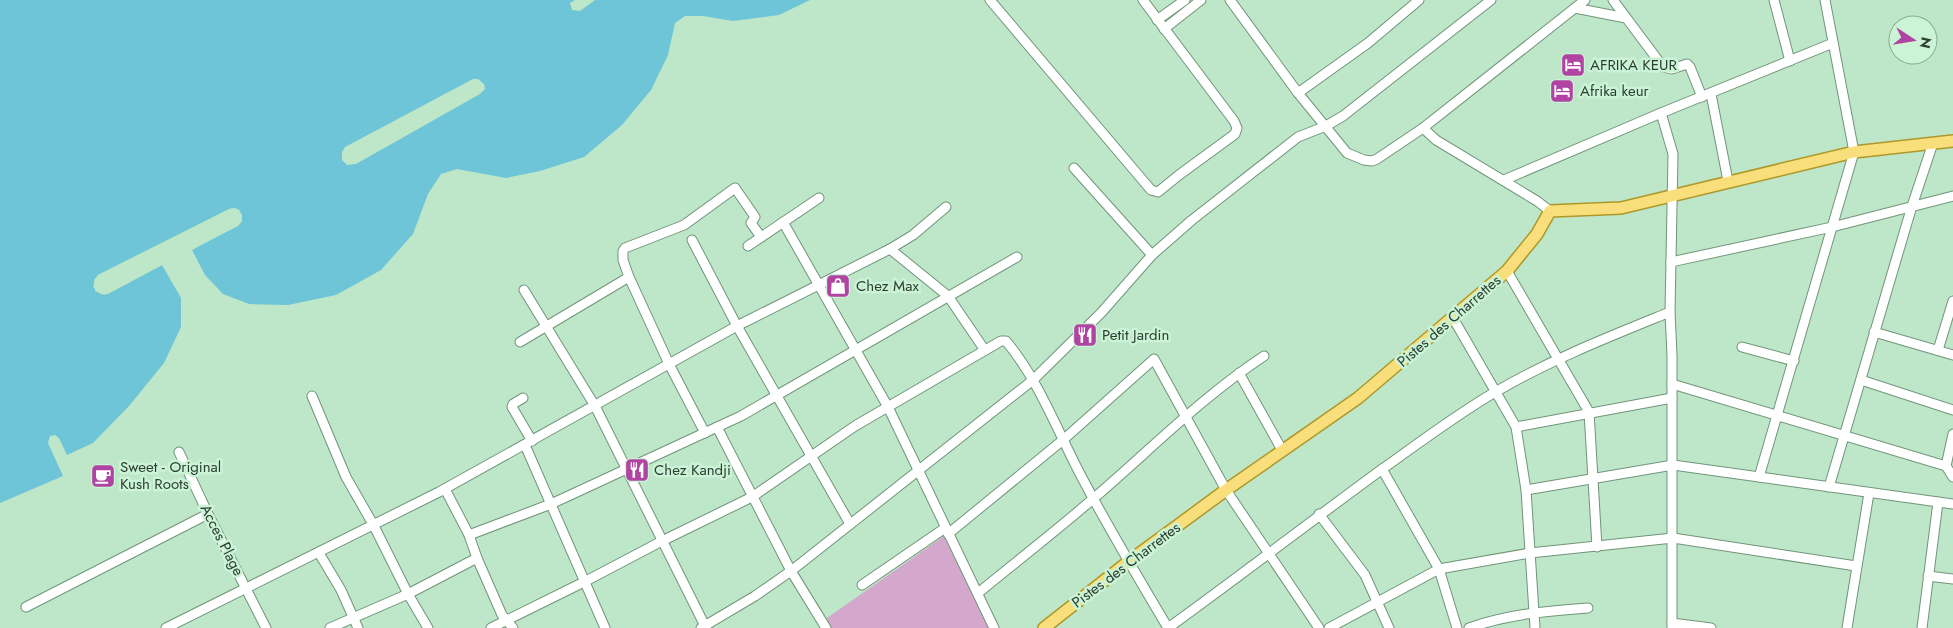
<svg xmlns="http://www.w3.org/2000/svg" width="1953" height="628" font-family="Jost,sans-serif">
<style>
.green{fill:#d4a7cc}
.water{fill:#6ec5d7}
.pier{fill:#bee6c8}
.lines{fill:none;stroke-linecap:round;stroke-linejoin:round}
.minor-casing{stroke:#70957a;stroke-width:11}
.major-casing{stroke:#ae9829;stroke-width:14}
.minor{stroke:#fff;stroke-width:9}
.major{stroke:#f8df7c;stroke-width:11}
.labels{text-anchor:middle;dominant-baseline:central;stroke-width:5;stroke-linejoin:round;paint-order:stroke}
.poi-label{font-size:15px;fill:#2d3e32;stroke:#cbf3d5;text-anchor:start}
.street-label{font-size:15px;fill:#2d3e32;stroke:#cbf3d5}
</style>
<rect width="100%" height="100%" fill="#bee6c8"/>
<path class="green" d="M944 536 989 628H828L827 618Z"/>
<path class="water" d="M0 0H810L779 15 733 21 703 16H685L675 23 668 55 651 90 622 125 584 157 540 171 506 178 457 169 441 174 428 194 413 234 381 270 336 295 288 305 249 304 223 294 205 275 192 250 240 224 242 215 232 208 98 275 93 287 104 295 162 265 181 298V327L164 363 129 406 93 443 67 455 59 438 55 435 50 436 48 443 63 476 0 503Z"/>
<g class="pier">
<path d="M575 0H595L580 11 572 10 570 3Z"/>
<path d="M473 79H478L484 84 485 89 480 94 356 164 347 165 342 160V152L345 147Z"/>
<path d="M235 208 239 210 242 215V221L238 226 189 251 190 248 238 223 240 218 239 214 234 210 230 211 100 277 96 281V287L99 291H107L161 263 164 264 108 294H101L95 291 94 280 98 275 229 209Z"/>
</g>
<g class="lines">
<defs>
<g id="minor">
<path d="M990 0 1151 190 1158 192 1179 175 1235 134 1237 128 1234 121 1143 0"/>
<path d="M1230 0 1298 93 1347 153 1364 160 1372 161 1377 159 1423 128"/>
<path d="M1613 0 1663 67 1672 69 1687 64 1690 67 1702 97"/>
<path d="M1774 0 1790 61"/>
<path d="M1575 8 1626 18"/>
<path d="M1157 20 1185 0"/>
<path d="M1164 29 1201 0"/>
<path d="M1298 93 1368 43 1419 0"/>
<path d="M1711 94 1728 181"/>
<path d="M1661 113 1673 154 1670 312 1672 356V628"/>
<path d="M1074 168 1152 255"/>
<path d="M1504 180 1661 113 1833 43"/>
<path d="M1550 211 1537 201 1436 140 1423 128 1585 0"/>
<path d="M783 222 888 407 994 628"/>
<path d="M692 240 737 326 850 524"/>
<path d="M748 246 819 198"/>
<path d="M890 249 948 296 984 349"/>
<path d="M1671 262 1832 227 1953 196"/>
<path d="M1507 271 1589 412 1597 547"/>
<path d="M524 290 595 406 706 628"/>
<path d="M1453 318 1516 427 1526 490 1535 628"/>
<path d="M1874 332 1953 355"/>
<path d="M520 342 629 277"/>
<path d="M1742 347 1794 361"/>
<path d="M1938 350 1953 301"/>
<path d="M1239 373 1282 450"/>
<path d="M1861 380 1953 410"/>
<path d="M1672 384 1946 466 1953 477"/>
<path d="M312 396 346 477 374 526 408 594 428 628"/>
<path d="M523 398 513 404 512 407 532 441"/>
<path d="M717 427 791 571 826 628"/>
<path d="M1516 427 1672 398"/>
<path d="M705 433 669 364 629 277 623 260V251L625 248 684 225 735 188 755 217 751 223 761 237"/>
<path d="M525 445 605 628"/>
<path d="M179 452 208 514 266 628"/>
<path d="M1946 466 1953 434"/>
<path d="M1382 469 1439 569 1457 628"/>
<path d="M1759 477 1854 152 1825 0"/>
<path d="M1829 487 1912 206 1933 143"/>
<path d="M445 489 469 535 477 558 502 615 513 628"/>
<path d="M1526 490 1673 465 1953 504"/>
<path d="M1319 514 1365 575 1389 628"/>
<path d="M948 534 1063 440 1154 359 1226 490 1319 628"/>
<path d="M469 535 551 504 741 416 1017 257"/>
<path d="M319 553 341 590 358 628"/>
<path d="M1928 576 1953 579"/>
<path d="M862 585 945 528"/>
<path d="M978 593C1017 561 1056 531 1094 498 1150 450 1202 397 1264 356"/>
<path d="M26 607 208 514"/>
<path d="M1672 623 1711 628"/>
<path d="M166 628 439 492 737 326 890 249 913 235 946 207"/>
<path d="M330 628 408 594 477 558"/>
<path d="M491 628 584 582 662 541 752 497 855 426 1001 341H1006C1037 378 1056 427 1078 470 1106 524 1137 576 1168 628"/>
<path d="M701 628 755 596 791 571 1033 380 1101 313 1152 255 1192 220 1298 137 1326 126 1343 116 1491 0"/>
<path d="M1168 628C1240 576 1310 522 1381 470 1419 443 1457 414 1497 391 1552 359 1611 336 1670 312"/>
<path d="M1329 628 1439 569 1530 553 1673 538 1856 566"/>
<path d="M1469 628C1508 614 1547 611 1588 608"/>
<path d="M1847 628 1869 493"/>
<path d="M1922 628 1938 502"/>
</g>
<path id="major" d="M1044 628 1128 562 1226 490 1358 398 1507 271 1537 234 1550 211 1621 208 1854 152 1953 141"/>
</defs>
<use href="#minor" class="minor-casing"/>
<use href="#major" class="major-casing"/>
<use href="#minor" class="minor"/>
<use href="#major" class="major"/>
</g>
<defs>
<symbol id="hotel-square" viewBox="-11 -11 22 22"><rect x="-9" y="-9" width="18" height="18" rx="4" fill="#b144a3" stroke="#cbf3d5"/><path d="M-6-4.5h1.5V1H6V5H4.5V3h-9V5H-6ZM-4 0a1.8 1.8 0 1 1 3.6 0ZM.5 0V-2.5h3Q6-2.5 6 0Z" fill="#fff"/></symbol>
<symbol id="shop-square" viewBox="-11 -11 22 22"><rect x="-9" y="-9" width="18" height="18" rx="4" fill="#b144a3" stroke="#cbf3d5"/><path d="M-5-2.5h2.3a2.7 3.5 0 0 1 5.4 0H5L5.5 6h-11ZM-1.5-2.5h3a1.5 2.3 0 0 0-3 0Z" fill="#fff"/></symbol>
<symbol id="restaurant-square" viewBox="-11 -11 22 22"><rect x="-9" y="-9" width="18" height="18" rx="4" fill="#b144a3" stroke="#cbf3d5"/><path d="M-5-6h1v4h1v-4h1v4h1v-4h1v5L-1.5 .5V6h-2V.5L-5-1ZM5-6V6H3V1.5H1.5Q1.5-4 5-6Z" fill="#fff"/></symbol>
<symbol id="cafe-square" viewBox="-11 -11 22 22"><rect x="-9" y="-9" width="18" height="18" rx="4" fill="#b144a3" stroke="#cbf3d5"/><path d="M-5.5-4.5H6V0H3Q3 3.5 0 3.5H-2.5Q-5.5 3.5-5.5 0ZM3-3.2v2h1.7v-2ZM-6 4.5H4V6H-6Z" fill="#fff"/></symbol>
</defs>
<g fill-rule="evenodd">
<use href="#hotel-square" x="1559" y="51" width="28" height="28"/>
<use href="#hotel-square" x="1548" y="77" width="28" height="28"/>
<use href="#shop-square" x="824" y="272" width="28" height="28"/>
<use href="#restaurant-square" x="1071" y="321" width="28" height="28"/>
<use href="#restaurant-square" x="623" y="456" width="28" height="28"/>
<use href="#cafe-square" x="89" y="462" width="28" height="28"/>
</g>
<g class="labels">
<g class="poi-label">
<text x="1590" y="65">AFRIKA KEUR</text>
<text x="1580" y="91">Afrika keur</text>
<text x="856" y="286">Chez Max</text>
<text x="1102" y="335">Petit Jardin</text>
<text x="120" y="467">Sweet - Original<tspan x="120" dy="17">Kush Roots</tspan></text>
<text x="654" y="470">Chez Kandji</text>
</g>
<g class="street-label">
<text transform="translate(1449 321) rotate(-41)">Pistes des Charrettes</text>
<text transform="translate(222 540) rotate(63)">Acces Plage</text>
<text transform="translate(1126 565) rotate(-37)">Pistes des Charrettes</text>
</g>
</g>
<g transform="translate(1913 40) rotate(102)"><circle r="24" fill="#cbf3d5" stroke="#8cab94"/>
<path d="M0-4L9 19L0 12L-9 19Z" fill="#b144a3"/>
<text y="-8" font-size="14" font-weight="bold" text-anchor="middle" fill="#2d3e32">N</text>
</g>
</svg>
